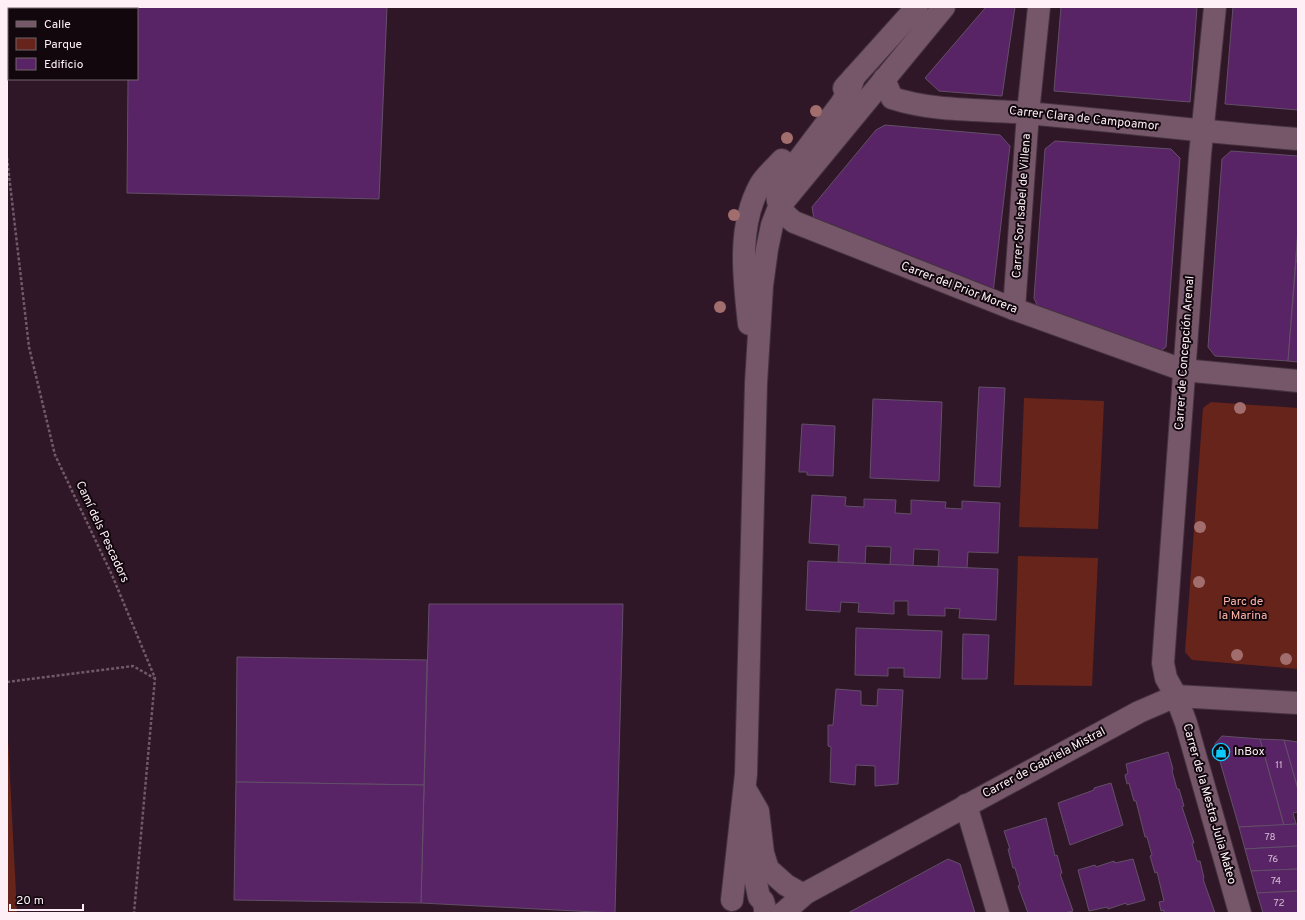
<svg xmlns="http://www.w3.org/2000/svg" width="1305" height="920" font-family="Overpass,sans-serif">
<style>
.green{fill:#67241a}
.building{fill:#582465;stroke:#634f68}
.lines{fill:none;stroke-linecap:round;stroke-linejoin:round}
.minor-casing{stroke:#45323e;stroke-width:24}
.path{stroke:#6f5a67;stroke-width:2.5;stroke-dasharray:3 2;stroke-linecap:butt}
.minor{stroke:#755769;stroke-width:22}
.tree{fill:#a16d6d}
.labels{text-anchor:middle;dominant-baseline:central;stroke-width:4;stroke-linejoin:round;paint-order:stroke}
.number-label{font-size:10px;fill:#d4bcd2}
.street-label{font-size:12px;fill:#feeff7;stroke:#11070d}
.park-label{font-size:12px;fill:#feb4a6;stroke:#11070d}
.poi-label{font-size:12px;fill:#feeff7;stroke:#11070d;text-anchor:start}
</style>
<rect width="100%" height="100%" fill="#301727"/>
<g class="green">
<path d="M1024 398 1104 401 1098 529 1019 527Z"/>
<path d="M1211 402 1298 408V669L1192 660 1185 652 1203 408Z"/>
<path d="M1018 556 1098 558 1092 686 1014 685Z"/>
<path d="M7 720 17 913H7Z"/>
</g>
<g class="building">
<path d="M129 7H387L379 199 127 193 128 79H137V9H129Z"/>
<path d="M986 7H1015L1002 96 939 91 925 78Z"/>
<path d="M1061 7H1197L1190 102 1054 91Z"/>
<path d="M1233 7H1298V110L1225 104Z"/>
<path d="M885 125 1000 135 1010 146 993 293 814 219 812 207 876 130Z"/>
<path d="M1055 141 1171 149 1180 158 1166 347 1153 356 1040 312 1034 298 1045 149Z"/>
<path d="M1231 151 1298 156V229L1288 361 1215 356 1208 347 1222 159Z"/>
<path d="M1298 231V261H1296Z"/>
<path d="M1296 261H1298V362L1288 361Z"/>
<path d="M979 387 1005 388 1000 487 974 486Z"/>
<path d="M873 399 942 402 939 481 870 478Z"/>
<path d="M802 424 835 426 833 476 807 475V472H799Z"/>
<path d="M812 495 846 497 845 506 864 507V499L896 500 895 513 911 514V500L946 502 945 508 962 509V501L1000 503 998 553 968 552 967 568 938 567 939 550 914 549 913 566 890 565 891 547 866 546 865 564 838 562 839 545 809 543Z"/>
<path d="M808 561 998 569 996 620 959 618 960 609 945 608V616L908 615V601H894V614L858 612 859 603 841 602 840 612 806 610Z"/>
<path d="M429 604H623L615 913 421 903Z"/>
<path d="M856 628 942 631 940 678 904 677V668H888V676L855 675Z"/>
<path d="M963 634 989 635 987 679H962Z"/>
<path d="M237 657 427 660 424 785 236 782Z"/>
<path d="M836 689 861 691V705L877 706 878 689 903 690 898 784 875 786V766L856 765 855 785 830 782 831 747 828 746V725H833Z"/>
<path d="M1222 736 1260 739 1284 825 1239 827 1215 744Z"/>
<path d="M1260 739 1284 740 1298 789V812L1293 813 1296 824 1284 825Z"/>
<path d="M1284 740 1298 742V789Z"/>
<path d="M1168 752 1173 769 1172 771 1177 789H1179L1184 806 1182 807 1194 843H1192L1197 861H1200L1204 878 1203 879 1215 913H1164V910L1161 911 1159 902 1164 901 1157 872 1155 873 1150 856 1152 855 1147 837H1145L1136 801H1134L1129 783 1127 784 1125 775 1128 773 1126 764Z"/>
<path d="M236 782 424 785 421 903 234 900Z"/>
<path d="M1111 783 1123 825 1070 845 1058 803 1094 790V788Z"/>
<path d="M1046 818 1055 856 1057 855 1062 873 1060 874 1073 911 1064 913H1028L1018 886 1020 885 1015 868H1013L1008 849H1010L1004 831Z"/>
<path d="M1296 824H1298V846L1245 849 1239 827Z"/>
<path d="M1298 846V869L1251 871 1245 849Z"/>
<path d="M948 859 960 864 975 913H848Z"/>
<path d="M1133 859 1145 900 1127 905 1126 903 1108 909 1107 907 1089 911 1078 870 1095 865 1096 867 1114 861 1115 863Z"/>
<path d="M1298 869V891L1257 893 1251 871Z"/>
<path d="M1298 891V913H1263L1257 893Z"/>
</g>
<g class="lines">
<defs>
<g id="minor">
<path d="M1215 7 1200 155 1163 663 1166 678 1176 696 1186 723 1240 913"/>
<path d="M854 77 850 89 841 104 778 187C775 203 781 212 794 222L1014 309 1183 370 1298 381"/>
<path d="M884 79 892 98C934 112 983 109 1027 113 1117 121 1207 132 1298 139"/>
<path d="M844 88 917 7"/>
<path d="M1014 309 1028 113 1039 7"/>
<path d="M749 324C744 279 737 227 760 185 765 176 775 168 782 160"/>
<path d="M747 792 758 811 763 853 768 869 786 885 802 894"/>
<path d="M966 805 998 913"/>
<path d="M750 829 753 868 759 897 763 901 765 908V913"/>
<path d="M732 900 746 774 756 383 762 286 767 249 772 225 779 207 944 7"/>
<path d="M783 913 806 893 1139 712 1176 696 1298 703"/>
</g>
</defs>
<use href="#minor" class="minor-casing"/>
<g class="path">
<path d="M7 158 29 347 55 455 112 575 155 678 134 913"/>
<path d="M7 682 133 666 154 678"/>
</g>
<use href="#minor" class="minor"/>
</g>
<g class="tree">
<circle cx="816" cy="111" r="6"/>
<circle cx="787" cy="138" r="6"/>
<circle cx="734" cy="215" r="6"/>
<circle cx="720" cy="307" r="6"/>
<circle cx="1240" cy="408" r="6"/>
<circle cx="1200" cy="527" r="6"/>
<circle cx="1199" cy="582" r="6"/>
<circle cx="1237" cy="655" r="6"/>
<circle cx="1286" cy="659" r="6"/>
</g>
<defs>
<symbol id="shop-ring" viewBox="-11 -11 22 22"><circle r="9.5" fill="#11070d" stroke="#0dcafa" stroke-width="1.5"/><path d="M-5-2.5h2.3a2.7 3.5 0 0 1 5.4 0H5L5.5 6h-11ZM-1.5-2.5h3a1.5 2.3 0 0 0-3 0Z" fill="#0dcafa"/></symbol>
</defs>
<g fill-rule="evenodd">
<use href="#shop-ring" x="1211" y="742" width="20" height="20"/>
</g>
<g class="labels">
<g class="number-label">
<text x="1279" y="765">11</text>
<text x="1270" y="837">78</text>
<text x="1273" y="859">76</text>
<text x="1276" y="881">74</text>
<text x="1279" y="903">72</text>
</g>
<g class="street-label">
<text transform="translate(1084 119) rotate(6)">Carrer Clara de Campoamor</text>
<text transform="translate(1022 206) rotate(-86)">Carrer Sor Isabel de Villena</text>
<text transform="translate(959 288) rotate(21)">Carrer del Prior Morera</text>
<text transform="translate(1185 353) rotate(-86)">Carrer de Concepción Arenal</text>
<text transform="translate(102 532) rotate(65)">Camí dels Pescadors</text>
<text transform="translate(1044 763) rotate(-28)">Carrer de Gabriela Mistral</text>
<text transform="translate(1209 804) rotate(74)">Carrer de la Mestra Julia Mateo</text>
</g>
<g class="park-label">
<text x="1243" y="602">Parc de<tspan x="1243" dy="14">la Marina</tspan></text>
</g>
<g class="poi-label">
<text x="1234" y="752">InBox</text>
</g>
</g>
<rect width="1305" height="920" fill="none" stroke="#feeff7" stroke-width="16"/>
<rect x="8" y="8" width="130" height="72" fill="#11070d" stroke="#70646b"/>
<rect x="16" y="21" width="20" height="6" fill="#755769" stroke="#70646b"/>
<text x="44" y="28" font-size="12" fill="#feeff7">Calle</text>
<rect x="16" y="38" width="20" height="12" fill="#67241a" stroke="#70646b"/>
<text x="44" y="48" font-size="12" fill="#feeff7">Parque</text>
<rect x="16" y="58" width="20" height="12" fill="#582465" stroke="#70646b"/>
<text x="44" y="68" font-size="12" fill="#feeff7">Edificio</text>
<path d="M10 904v6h73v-6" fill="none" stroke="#feeff7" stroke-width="2"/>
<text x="16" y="904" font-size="12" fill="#feeff7" stroke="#11070d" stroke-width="3" paint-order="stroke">20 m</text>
</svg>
